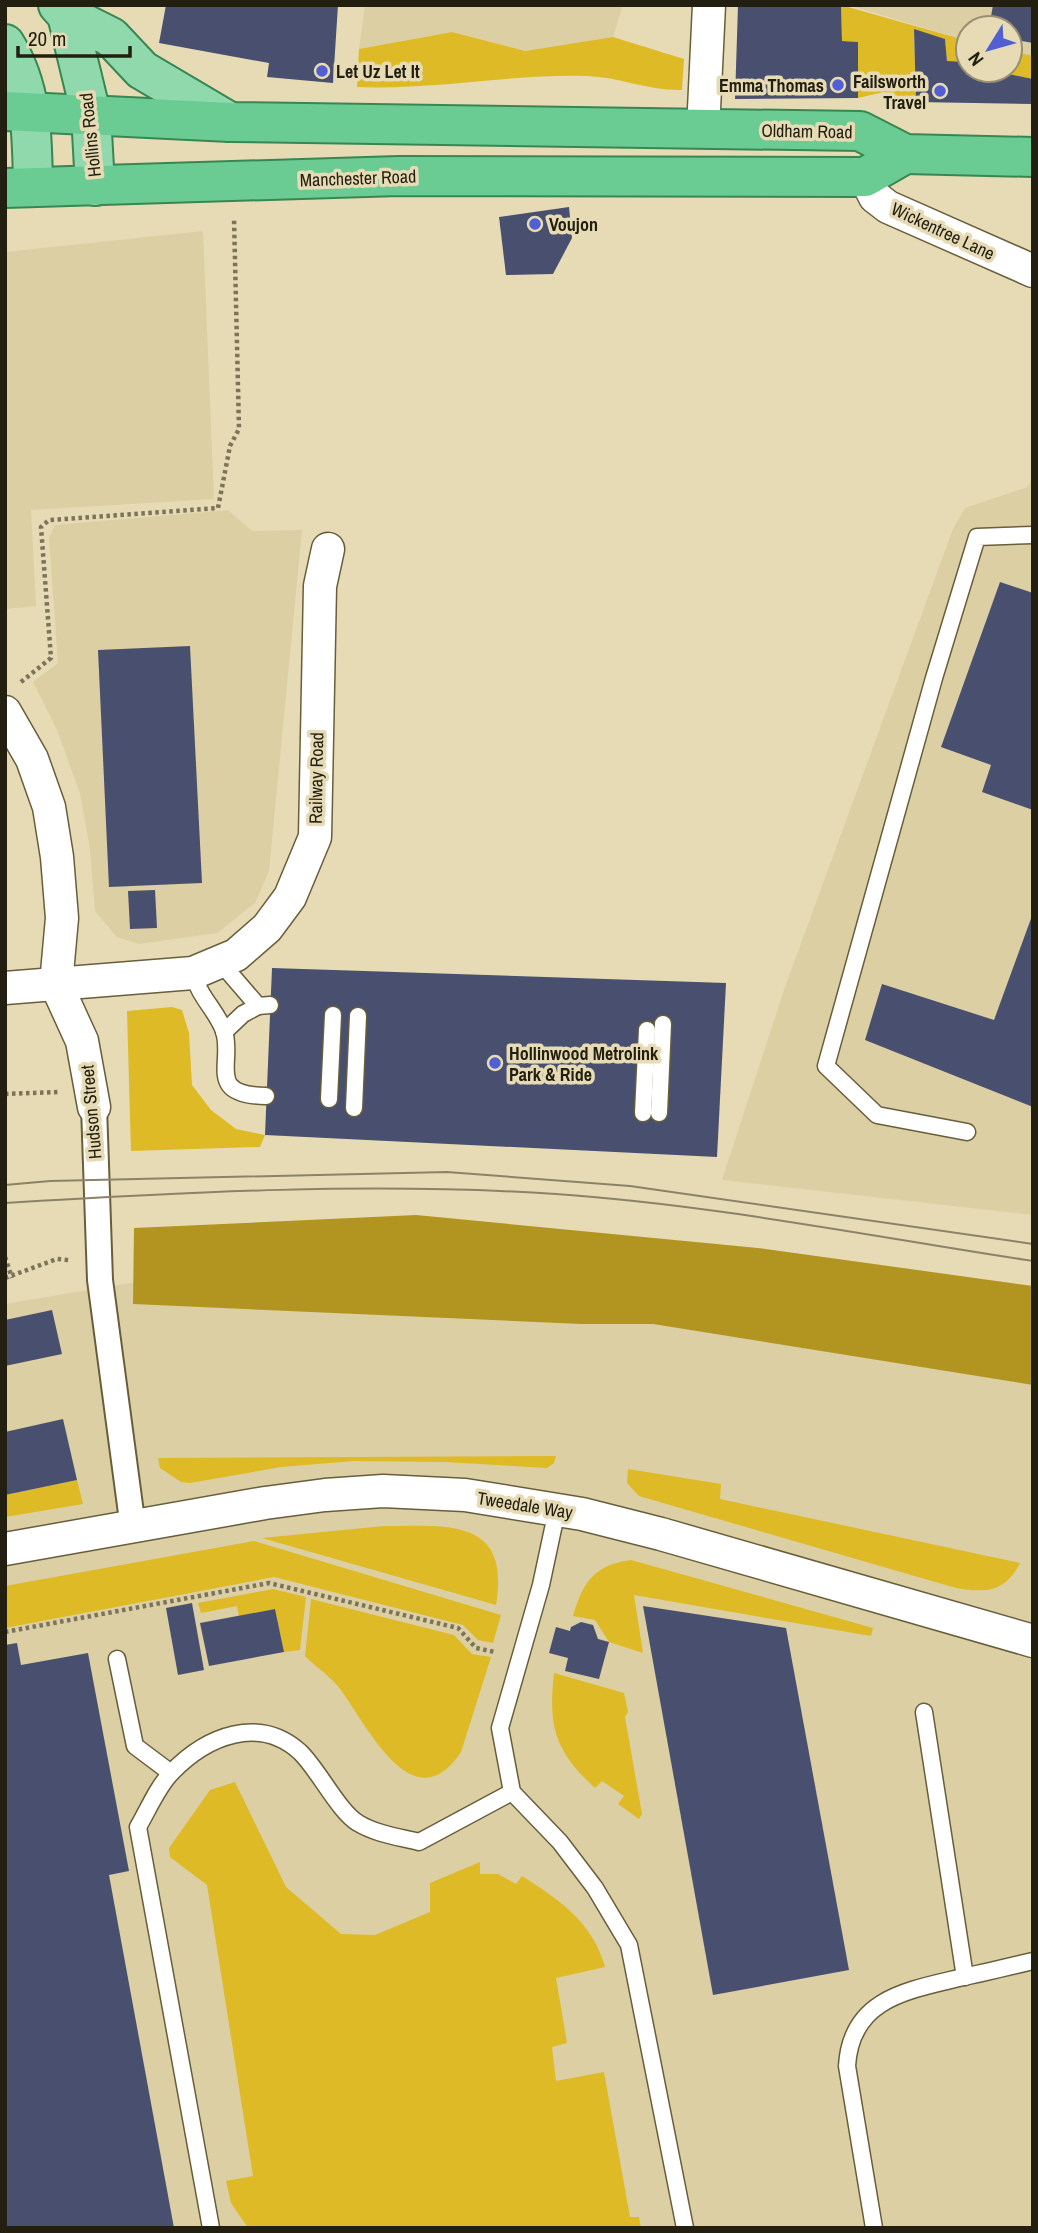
<svg xmlns="http://www.w3.org/2000/svg" width="1038" height="2233" font-family="'Archivo Narrow',sans-serif">
<style>
.built{fill:#dccfa3}
.green{fill:#deba26}
.forest{fill:#b29521}
.building{fill:#49506f}
.lines{fill:none;stroke-linecap:round;stroke-linejoin:round}
.service-casing{stroke:#685e3c;stroke-width:19}
.pedestrian-casing{stroke:#685e3c;stroke-width:28}
.minor-casing{stroke:#685e3c;stroke-width:35}
.primary-casing{stroke:#388753;stroke-width:42}
.trunk-casing{stroke:#388753;stroke-width:42}
.path{stroke:#7b745b;stroke-width:4.5;stroke-dasharray:3.5 3.5;stroke-linecap:butt}
.service{stroke:#fff;stroke-width:16}
.pedestrian{stroke:#fff;stroke-width:24}
.minor{stroke:#fff;stroke-width:32}
.primary{stroke:#8fd9ad;stroke-width:38}
.trunk{stroke:#6acc92;stroke-width:38}
.tram{stroke:#8b8368;stroke-width:2}
.poi-dot{fill:#515ed4;stroke:#e6dbb5;stroke-width:2.5}
.labels{text-anchor:middle;dominant-baseline:central;stroke-width:7;stroke-linejoin:round;paint-order:stroke}
.poi-label{font-size:18px;font-weight:bold;fill:#221e10;stroke:#e6dbb5;text-anchor:start}
.street-label{font-size:18px;fill:#221e10;stroke:#e6dbb5}
</style>
<rect width="100%" height="100%" fill="#e6dbb5"/>
<g class="built">
<path d="M365 5H623L613 37 525 51 452 32 359 49Z"/>
<path d="M848 5H1033V56L1010 51V28H968V41Z"/>
<path d="M203 231 214 499 31 510 36 606 5 609V252Z"/>
<path d="M1033 475V1215L722 1180 785 987 953 529 965 508 1028 487Z"/>
<path d="M228 510 252 531 302 530 269 871 255 903 217 933 139 944 117 937 95 911 90 849 80 793 57 730 33 682 58 663 49 538 55 525Z"/>
<path d="M356 1245 1033 1329V2228H5V1304Z"/>
</g>
<g class="green">
<path d="M841 5 968 41V62L947 61 945 39 914 30 916 102 884 92 858 98V42L842 41Z"/>
<path d="M452 32 525 51 613 37 684 59 682 90C649 91 619 77 587 76 510 74 434 90 357 87L359 49Z"/>
<path d="M1010 51 1033 56V79L1004 73V70H1010Z"/>
<path d="M172 1007 182 1010 189 1033 192 1085 211 1110 236 1129 265 1135 260 1147 131 1151 127 1011Z"/>
<path d="M556 1456 554 1463 547 1468 445 1462 354 1461 281 1467 190 1483 181 1482 160 1468 158 1458Z"/>
<path d="M628 1469 721 1484 720 1499 1020 1563C1005 1592 987 1593 956 1588L639 1496 627 1483Z"/>
<path d="M77 1480 83 1504 5 1517V1495Z"/>
<path d="M384 1526C447 1526 511 1517 496 1605L262 1538Z"/>
<path d="M254 1541 501 1615 493 1643 478 1640 463 1625 274 1577 5 1628V1586Z"/>
<path d="M631 1560 873 1628 871 1636 634 1595 643 1653 609 1642 595 1620 573 1616C583 1582 594 1565 631 1560Z"/>
<path d="M273 1589 306 1597 300 1650 284 1652 275 1609 239 1616 237 1606 201 1613 198 1603Z"/>
<path d="M311 1599 454 1635 472 1654 491 1657 461 1752C412 1826 365 1720 337 1685 328 1675 315 1666 305 1656Z"/>
<path d="M554 1673 624 1693 628 1712 625 1717 642 1814 639 1819 618 1804 624 1796 602 1781 595 1788C555 1751 548 1727 554 1673Z"/>
<path d="M235 1782 286 1887 341 1934 375 1935 430 1912V1883L480 1862V1874H498L516 1884 522 1876C560 1900 593 1923 605 1967L556 1978 567 2043 552 2047 556 2081 604 2072 630 2217H639L641 2228H248L231 2203 226 2181 253 2176 207 1885 170 1857 169 1848 210 1790Z"/>
</g>
<path class="forest" d="M416 1215 758 1248 1033 1286V1385L653 1324H581L133 1304 134 1228Z"/>
<g class="building">
<path d="M166 5H338L333 83 267 77 269 63 159 43Z"/>
<path d="M738 5H841L842 41 858 42V98L735 99Z"/>
<path d="M993 5H1033V43L1010 39V28H989Z"/>
<path d="M914 29 945 39 947 61 968 62V70H1004V73L1033 79V104L916 102Z"/>
<path d="M569 207 572 238 553 274 506 275 499 217Z"/>
<path d="M1000 582 1033 593V810L982 792 991 765 941 747Z"/>
<path d="M190 646 202 883 109 887 98 650Z"/>
<path d="M155 890 157 928 130 929 128 891Z"/>
<path d="M1033 913V1107L865 1040 882 984 994 1020Z"/>
<path d="M272 968 726 983 717 1157 265 1135Z"/>
<path d="M52 1310 62 1354 5 1366V1320Z"/>
<path d="M63 1419 77 1480 5 1495V1432Z"/>
<path d="M192 1603 204 1670 178 1675 166 1608Z"/>
<path d="M643 1606 786 1628 849 1970 713 1995Z"/>
<path d="M275 1609 284 1652 209 1666 200 1623Z"/>
<path d="M581 1622 593 1625 598 1639 609 1642 599 1679 565 1671 568 1658 549 1653 556 1627 570 1631 571 1627Z"/>
<path d="M17 1643 21 1665 88 1653 129 1871 109 1875 174 2228H5V1645Z"/>
</g>
<g class="lines">
<defs>
<g id="service">
<path d="M221 963 258 1006 270 1005"/>
<path d="M193 973C199 997 217 1011 224 1031 234 1063 205 1095 266 1096"/>
<path d="M224 1032 243 1014 258 1006"/>
<path d="M329 1099 333 1015"/>
<path d="M354 1108 358 1016"/>
<path d="M643 1113 647 1030"/>
<path d="M659 1113 663 1024"/>
<path d="M967 1132 877 1115 826 1066 934 678 977 537 1033 535"/>
<path d="M557 1510 541 1585 500 1728 512 1792 560 1842 595 1888 629 1945 685 2228"/>
<path d="M117 1659 135 1746 171 1773"/>
<path d="M924 1712 965 1977"/>
<path d="M211 2228 138 1827C148 1810 158 1786 172 1772 207 1736 259 1715 300 1752 318 1769 339 1812 358 1823 376 1834 399 1837 419 1842L512 1792"/>
<path d="M874 2228 847 2066C851 2000 904 1991 959 1978 983 1973 1008 1967 1033 1961"/>
</g>
<path id="pedestrian" d="M94 1107 100 1280 133 1528"/>
<g id="minor">
<path d="M703 130 709 5"/>
<path d="M865 177 875 197 888 207 1033 271"/>
<path d="M5 712 32 759 49 807 57 857 62 918 56 984 82 1041 94 1107"/>
<path d="M5 988 193 973 236 955 267 928 290 897 315 837 320 586 328 549"/>
<path d="M5 1549 265 1503 325 1495 383 1491 465 1495 582 1514 661 1534 1033 1641"/>
</g>
<g id="primary">
<path d="M58 5 67 15 91 114 95 186"/>
<path d="M67 15 111 37 142 70 230 122"/>
<path d="M5 44C33 89 32 136 33 187"/>
</g>
<g id="trunk">
<path d="M5 111 230 122 860 131 905 154 1033 157"/>
<path d="M5 188 399 176 865 177 905 154"/>
</g>
</defs>
<use href="#service" class="service-casing"/>
<use href="#pedestrian" class="pedestrian-casing"/>
<use href="#minor" class="minor-casing"/>
<use href="#primary" class="primary-casing"/>
<use href="#trunk" class="trunk-casing"/>
<g class="path">
<path d="M21 682 51 658 41 527 49 520 218 508 230 446 239 429 234 218"/>
<path d="M5 1094 58 1092"/>
<path d="M5 1257 12 1278"/>
<path d="M5 1278 57 1259 69 1260"/>
<path d="M5 1632 269 1583 458 1628 476 1648 495 1652"/>
</g>
<use href="#service" class="service"/>
<use href="#pedestrian" class="pedestrian"/>
<use href="#minor" class="minor"/>
<use href="#primary" class="primary"/>
<use href="#trunk" class="trunk"/>
<g class="tram">
<path d="M5 1185 50 1181 447 1172 630 1186 1033 1244"/>
<path d="M5 1203C188 1192 373 1182 556 1194 715 1205 875 1237 1033 1261"/>
</g>
</g>
<g class="poi-dot">
<circle cx="322" cy="71" r="7"/>
<circle cx="838" cy="85" r="7"/>
<circle cx="940" cy="91" r="7"/>
<circle cx="535" cy="224" r="7"/>
<circle cx="495" cy="1063" r="7"/>
</g>
<g class="labels">
<g class="poi-label">
<text x="336" y="71">Let Uz Let It</text>
<text x="926" y="81" text-anchor="end">Failsworth<tspan x="926" dy="21">Travel</tspan></text>
<text x="824" y="85" text-anchor="end">Emma Thomas</text>
<text x="549" y="224">Voujon</text>
<text x="509" y="1053">Hollinwood Metrolink<tspan x="509" dy="21">Park &amp; Ride</tspan></text>
</g>
<g class="street-label">
<text transform="translate(807 131) rotate(1)">Oldham Road</text>
<text transform="translate(90 135) rotate(-96)">Hollins Road</text>
<text transform="translate(358 178) rotate(-2)">Manchester Road</text>
<text transform="translate(943 231) rotate(25)">Wickentree Lane</text>
<text transform="translate(316 778) rotate(-89)">Railway Road</text>
<text transform="translate(91 1112) rotate(-95)">Hudson Street</text>
<text transform="translate(525 1505) rotate(9)">Tweedale Way</text>
</g>
</g>
<rect width="1038" height="2233" fill="none" stroke="#221e10" stroke-width="14"/>
<g transform="translate(989 49) rotate(233)"><circle r="33" fill="#e6dbb5" stroke="#988f73" stroke-width="2"/>
<path d="M0-5L12 26L0 18L-12 26Z" fill="#515ed4"/>
<text y="-10" font-size="19" font-weight="bold" text-anchor="middle" fill="#221e10">N</text>
</g>
<path d="M18 46v10h112v-10" fill="none" stroke="#221e10" stroke-width="3.5"/>
<text x="28" y="46" font-size="21" fill="#221e10" stroke="#e6dbb5" stroke-width="5" paint-order="stroke">20 m</text>
</svg>
